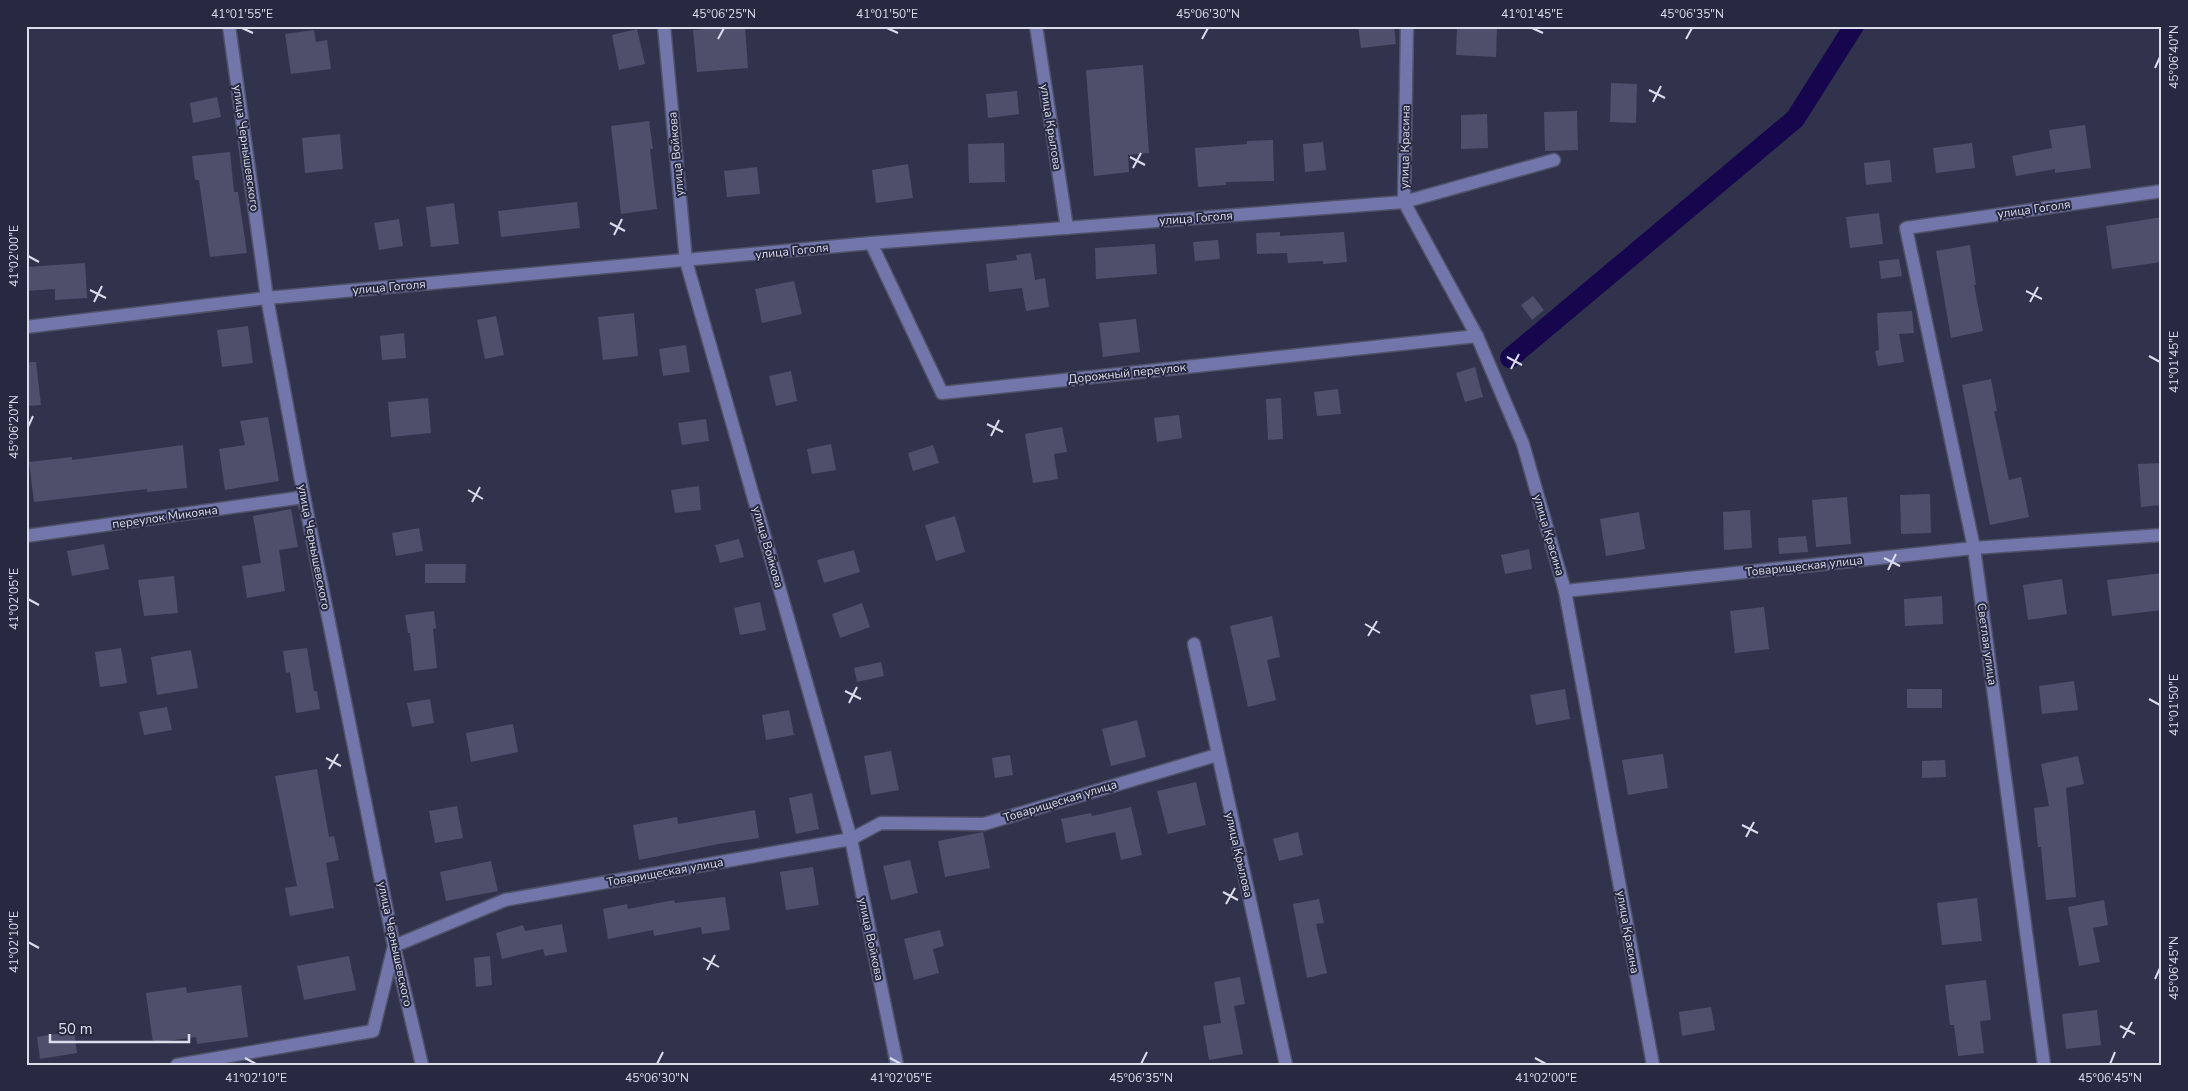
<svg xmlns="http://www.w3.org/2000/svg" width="2188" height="1091" font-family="'Nunito Sans',sans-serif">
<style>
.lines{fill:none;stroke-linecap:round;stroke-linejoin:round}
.canal{stroke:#15064d;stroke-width:20}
.building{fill:#4e506b}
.minor-casing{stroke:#505269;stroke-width:15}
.minor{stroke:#7276aa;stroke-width:12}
.ticks{fill:none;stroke:#dbdded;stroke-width:2}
.labels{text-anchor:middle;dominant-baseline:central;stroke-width:4;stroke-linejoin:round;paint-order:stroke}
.street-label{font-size:12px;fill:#dbdded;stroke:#272941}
.neatline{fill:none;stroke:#dbdded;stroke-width:2}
.ticks-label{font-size:12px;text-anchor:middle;fill:#dbdded}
</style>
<rect width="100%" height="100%" fill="#31334c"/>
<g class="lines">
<path class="canal" d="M1510 358 1795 119 1854 26"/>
</g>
<g class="building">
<path d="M745 26 748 68 697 72 693 30Z"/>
<path d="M1358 26H1394L1396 44 1361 48Z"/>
<path d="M1457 26H1497L1496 57 1456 55Z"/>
<path d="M637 29 645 64 619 70 612 35Z"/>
<path d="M314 30 316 42 327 40 331 69 291 74 285 34Z"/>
<path d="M1143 65 1149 153 1128 155 1129 172 1094 176 1086 70Z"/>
<path d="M1611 83 1637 84 1636 123 1610 122Z"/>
<path d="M1017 91 1019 114 988 118 986 94Z"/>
<path d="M217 97 221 117 193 123 190 103Z"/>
<path d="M1577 111 1578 150 1545 151 1544 112Z"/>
<path d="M1487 114 1488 148 1461 149V115Z"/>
<path d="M649 121 653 149H650L657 209 621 214 611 126Z"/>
<path d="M2085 125 2091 168 2055 173V169L2016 176 2012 156 2052 148 2049 130Z"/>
<path d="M340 134 343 169 305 173 302 138Z"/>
<path d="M1273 140 1274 181 1226 182V185L1198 187 1195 148 1247 144V141Z"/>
<path d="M1323 142 1326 170 1305 172 1303 144Z"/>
<path d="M1004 143 1005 182 969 183 968 144Z"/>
<path d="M1972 143 1975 168 1936 173 1933 148Z"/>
<path d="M230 152 234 192H238L247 253 210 257 199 180H195L192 156Z"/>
<path d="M1890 160 1892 182 1866 185 1864 163Z"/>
<path d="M908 164 913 198 876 203 872 170Z"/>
<path d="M757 167 760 194 727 197 724 171Z"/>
<path d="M577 202 580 228 501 237 498 211Z"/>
<path d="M454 203 459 244 431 247 426 207Z"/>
<path d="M1879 213 1883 244 1850 248 1846 217Z"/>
<path d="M2162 217V262L2112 269 2106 226Z"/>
<path d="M399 219 403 246 379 250 374 223Z"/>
<path d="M1280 232V236L1344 232 1347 262 1323 264V261L1288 263 1287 253 1257 254 1256 233Z"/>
<path d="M1218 240 1220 259 1195 261 1193 242Z"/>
<path d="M1155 244 1157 274 1096 279 1095 248Z"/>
<path d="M1970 245 1976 285H1974L1983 331 1951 338 1936 251Z"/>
<path d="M1031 253 1035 280 1045 278 1049 307 1026 311 1022 288 989 292 986 264 1017 260 1016 255Z"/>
<path d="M1899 259 1902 276 1881 279 1879 261Z"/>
<path d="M85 263 87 298 55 300V289L26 291V267Z"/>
<path d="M794 281 802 314 762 323 755 289Z"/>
<path d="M1533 296 1544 310 1532 320 1521 305Z"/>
<path d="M1912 311 1914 333 1899 334 1904 362 1878 366 1875 351 1879 350 1877 313Z"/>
<path d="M634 313 638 356 603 360 598 317Z"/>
<path d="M496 316 504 355 485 359 477 320Z"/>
<path d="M1136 319 1140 352 1103 357 1099 323Z"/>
<path d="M248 326 253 363 222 367 217 330Z"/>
<path d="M404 333 406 358 382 360 380 336Z"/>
<path d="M686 345 690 372 663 376 659 349Z"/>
<path d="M26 362H36L41 405 26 406Z"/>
<path d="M1475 367 1483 397 1465 402 1456 373Z"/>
<path d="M791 371 797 401 776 406 769 376Z"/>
<path d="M1991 379 1997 411H1994L2009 480 2021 477 2029 517 1990 525 1962 385Z"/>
<path d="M1338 389 1341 414 1317 416 1314 392Z"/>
<path d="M428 398 431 433 391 437 388 402Z"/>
<path d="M1281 398 1283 439 1268 440 1266 399Z"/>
<path d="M1179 415 1182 438 1157 442 1154 418Z"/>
<path d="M268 417 279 481 225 490 219 449 245 445 240 421Z"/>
<path d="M706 419 709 441 682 445 678 423Z"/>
<path d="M1062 427 1067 452 1054 454 1058 479 1033 483 1025 434Z"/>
<path d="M831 444 836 470 812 474 807 449Z"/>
<path d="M183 445 187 488 147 492V489L34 502 29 462 72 457V460Z"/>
<path d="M933 445 939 463 913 471 908 453Z"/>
<path d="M2162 463V505L2141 507 2138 464Z"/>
<path d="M699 486 701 510 675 513 671 490Z"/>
<path d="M1930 494 1931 533 1901 534 1900 495Z"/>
<path d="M1847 497 1851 544 1816 547 1812 500Z"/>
<path d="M291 509 298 547 279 550 285 591 247 598 242 566 261 563 253 516Z"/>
<path d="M1750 510 1752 548 1724 550 1723 512Z"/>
<path d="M1639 512 1645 549 1606 556 1600 519Z"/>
<path d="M955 516 965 552 936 561 925 525Z"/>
<path d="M419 528 423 551 396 556 392 533Z"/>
<path d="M1806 536 1808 552 1779 554 1778 538Z"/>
<path d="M739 539 744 557 720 563 715 545Z"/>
<path d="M104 544 109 569 72 576 67 551Z"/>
<path d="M1529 549 1532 569 1505 574 1501 555Z"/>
<path d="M854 550 860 572 824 583 817 560Z"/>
<path d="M425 564H466L465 583H425Z"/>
<path d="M2162 573V610L2112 616 2107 580Z"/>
<path d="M174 576 178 613 144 616 138 580Z"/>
<path d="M2062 579 2067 614 2028 620 2023 585Z"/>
<path d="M1942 596 1943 624 1905 626 1904 599Z"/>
<path d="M760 602 766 630 740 635 734 608Z"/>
<path d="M862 603 870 627 840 638 832 614Z"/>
<path d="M1764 607 1769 649 1735 653 1730 611Z"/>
<path d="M434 611 436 628 433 629 437 668 414 671 410 633H408L405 615Z"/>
<path d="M1272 616 1280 657 1267 660 1276 700 1248 707 1230 626Z"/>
<path d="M121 648 127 683 100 687 95 652Z"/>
<path d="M307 648 314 691H317L320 709 296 713 290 672 286 673 283 651Z"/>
<path d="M191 650 198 688 157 695 151 657Z"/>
<path d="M881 662 884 676 857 682 854 668Z"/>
<path d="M2074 681 2078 710 2042 714 2039 686Z"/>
<path d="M1565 689 1570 719 1536 725 1530 695Z"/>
<rect x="1907" y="689" width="35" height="19"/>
<path d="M430 699 434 723 412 727 407 703Z"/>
<path d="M167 707 172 730 144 735 139 712Z"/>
<path d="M789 710 794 735 766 740 762 715Z"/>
<path d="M1137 720 1146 757 1111 766 1102 729Z"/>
<path d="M513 724 518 752 471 762 466 733Z"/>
<path d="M891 751 899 790 871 795 864 756Z"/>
<path d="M1663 754 1668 788 1628 795 1622 760Z"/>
<path d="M1010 755 1013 775 995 778 992 758Z"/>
<path d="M2078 756 2084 784 2066 788 2076 897 2046 900 2041 847H2038L2034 808 2049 806 2041 764Z"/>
<path d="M1945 760 1946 777 1922 778V761Z"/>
<path d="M317 769 329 837 334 836 339 860 326 863 334 908 290 916 285 888 297 886 275 776Z"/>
<path d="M1196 782 1206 825 1168 834 1157 791Z"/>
<path d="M812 793 819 829 796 834 789 798Z"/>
<path d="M457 806 463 838 435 843 429 811Z"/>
<path d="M1131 807 1142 855 1121 860 1115 832 1066 843 1061 819 1091 813 1092 816Z"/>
<path d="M755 810 759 838 718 844 639 860 633 825 677 817 678 824Z"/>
<path d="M983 832 990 868 945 877 938 841Z"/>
<path d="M1298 832 1303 855 1279 861 1273 839Z"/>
<path d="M910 860 918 893 891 900 883 866Z"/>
<path d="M491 861 498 891 446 901 440 872Z"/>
<path d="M813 867 819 905 786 910 780 872Z"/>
<path d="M725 897 730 930 702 934 701 927 654 936 653 930 608 939 603 909 627 904 628 909 674 900 675 903Z"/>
<path d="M1977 898 1982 941 1942 945 1937 903Z"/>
<path d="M1319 899 1324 923 1316 924 1327 973 1307 978 1293 904Z"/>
<path d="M2104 900 2108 925 2093 928 2100 962 2079 966 2068 907Z"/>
<path d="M562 924 567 952 545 956 543 949 502 959 496 933 523 925 525 931Z"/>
<path d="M940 930 944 946 933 949 939 973 914 980 904 939Z"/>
<path d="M349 956 356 990 304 1000 297 966Z"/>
<path d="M490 956 492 985 476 987 474 958Z"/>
<path d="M1240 977 1245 1004 1234 1006 1243 1054 1209 1060 1203 1026 1221 1023 1214 982Z"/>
<path d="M1986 980 1991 1020 1980 1021 1984 1053 1958 1056 1954 1025H1950L1945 985Z"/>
<path d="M241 985 248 1037 197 1044 196 1037 153 1043 146 993 186 987 187 993Z"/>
<path d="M1711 1007 1715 1030 1682 1036 1679 1012Z"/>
<path d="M2097 1010 2101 1045 2066 1049 2062 1014Z"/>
<path d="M74 1031 77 1053 40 1059 37 1037Z"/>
</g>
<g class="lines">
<defs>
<g id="minor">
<path d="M229 26 267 298 304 497 394 946 422 1065"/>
<path d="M664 26 686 261 851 839 897 1065"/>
<path d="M1036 26 1067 228"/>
<path d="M1407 26 1404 202 1477 336 1523 444 1565 591 1653 1065"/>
<path d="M871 243 942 393 1477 336"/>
<path d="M26 327 267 298 871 243 1404 202 1554 160"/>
<path d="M26 536 304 497"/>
<path d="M1565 591 1974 548 2162 535"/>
<path d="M1194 644 1286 1065"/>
<path d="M177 1065 373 1031 394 946 505 900 851 839 881 823 984 824 1217 755"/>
<path d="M2044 1065 1974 548 1906 228 2162 191"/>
</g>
</defs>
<use href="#minor" class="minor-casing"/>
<use href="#minor" class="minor"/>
</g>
<path class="ticks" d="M242 28 253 33M887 28 898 33M1532 28 1543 33M718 39 724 28M1202 39 1208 28M1686 39 1692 28M2155 68 2160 57M1649 90 1665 98M1653 102 1661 86M1130 157 1145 165M1133 168 1141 153M610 223 625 231M614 235 622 219M28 256 39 262M90 290 106 298M2026 291 2042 299M94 302 102 286M2030 302 2038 287M2149 356 2160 362M1507 357 1522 365M1511 369 1519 354M987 424 1003 432M28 427 33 416M991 436 999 420M468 490 483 499M472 502 480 487M1884 558 1900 566M1888 570 1896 554M28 599 39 605M1365 624 1380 633M1368 636 1377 621M845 691 861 699M2149 699 2160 705M849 703 857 687M326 758 341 766M329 769 338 754M1742 825 1758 833M1746 837 1754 822M1223 892 1238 900M1226 904 1235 888M28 942 39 948M703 958 719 967M707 970 715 955M2155 979 2160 968M2120 1026 2135 1034M2123 1038 2132 1022M245 1058 256 1064M890 1058 901 1064M1535 1058 1546 1064M657 1064 663 1052M1141 1064 1147 1052M2110 1064 2115 1052"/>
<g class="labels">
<g class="street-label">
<text transform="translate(1051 127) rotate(81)">улица Крылова</text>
<text transform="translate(1405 147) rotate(-89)">улица Красина</text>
<text transform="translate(246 148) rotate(82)">улица Чернышевского</text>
<text transform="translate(676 154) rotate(-95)">улица Войкова</text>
<text transform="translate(2034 209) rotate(-8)">улица Гоголя</text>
<text transform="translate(1196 218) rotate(-4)">улица Гоголя</text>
<text transform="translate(792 251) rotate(-6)">улица Гоголя</text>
<text transform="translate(389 287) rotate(-5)">улица Гоголя</text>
<text transform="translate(1127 373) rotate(-6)">Дорожный переулок</text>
<text transform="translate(165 517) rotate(-8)">переулок Микояна</text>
<text transform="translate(1549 535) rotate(74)">улица Красина</text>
<text transform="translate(314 547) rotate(79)">улица Чернышевского</text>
<text transform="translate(768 547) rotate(74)">улица Войкова</text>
<text transform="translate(1804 566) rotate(-6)">Товарищеская улица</text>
<text transform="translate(1987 644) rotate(82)">Светлая улица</text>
<text transform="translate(1060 801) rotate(-17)">Товарищеская улица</text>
<text transform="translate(1239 855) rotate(77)">улица Крылова</text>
<text transform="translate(665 872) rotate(-10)">Товарищеская улица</text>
<text transform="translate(1628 932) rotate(80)">улица Красина</text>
<text transform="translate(871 939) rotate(78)">улица Войкова</text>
<text transform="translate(395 944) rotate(78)">улица Чернышевского</text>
</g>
</g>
<rect width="2188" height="1091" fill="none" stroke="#272941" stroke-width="55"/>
<path d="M50 1034v8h139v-8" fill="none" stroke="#dbdded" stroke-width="2.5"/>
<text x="58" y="1034" font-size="15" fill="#dbdded" stroke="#272941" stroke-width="4" paint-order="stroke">50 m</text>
<rect x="28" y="28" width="2132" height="1036" class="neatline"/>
<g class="ticks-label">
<text x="242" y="18">41°01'55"E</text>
<text x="724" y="18">45°06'25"N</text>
<text x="887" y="18">41°01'50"E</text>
<text x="1208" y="18">45°06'30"N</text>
<text x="1532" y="18">41°01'45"E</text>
<text x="1692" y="18">45°06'35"N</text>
<text transform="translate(2174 57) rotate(-90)" y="4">45°06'40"N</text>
<text transform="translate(14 256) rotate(-90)" y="4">41°02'00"E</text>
<text transform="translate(2174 362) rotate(-90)" y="4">41°01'45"E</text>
<text transform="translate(14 427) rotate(-90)" y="4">45°06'20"N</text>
<text transform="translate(14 599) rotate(-90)" y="4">41°02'05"E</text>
<text transform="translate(2174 705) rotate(-90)" y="4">41°01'50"E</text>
<text transform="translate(14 942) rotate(-90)" y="4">41°02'10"E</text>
<text transform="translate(2174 968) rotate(-90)" y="4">45°06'45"N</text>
<text x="256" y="1082">41°02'10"E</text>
<text x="657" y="1082">45°06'30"N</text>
<text x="901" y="1082">41°02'05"E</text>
<text x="1141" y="1082">45°06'35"N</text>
<text x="1546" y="1082">41°02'00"E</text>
<text x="2110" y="1082">45°06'45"N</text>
</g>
</svg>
